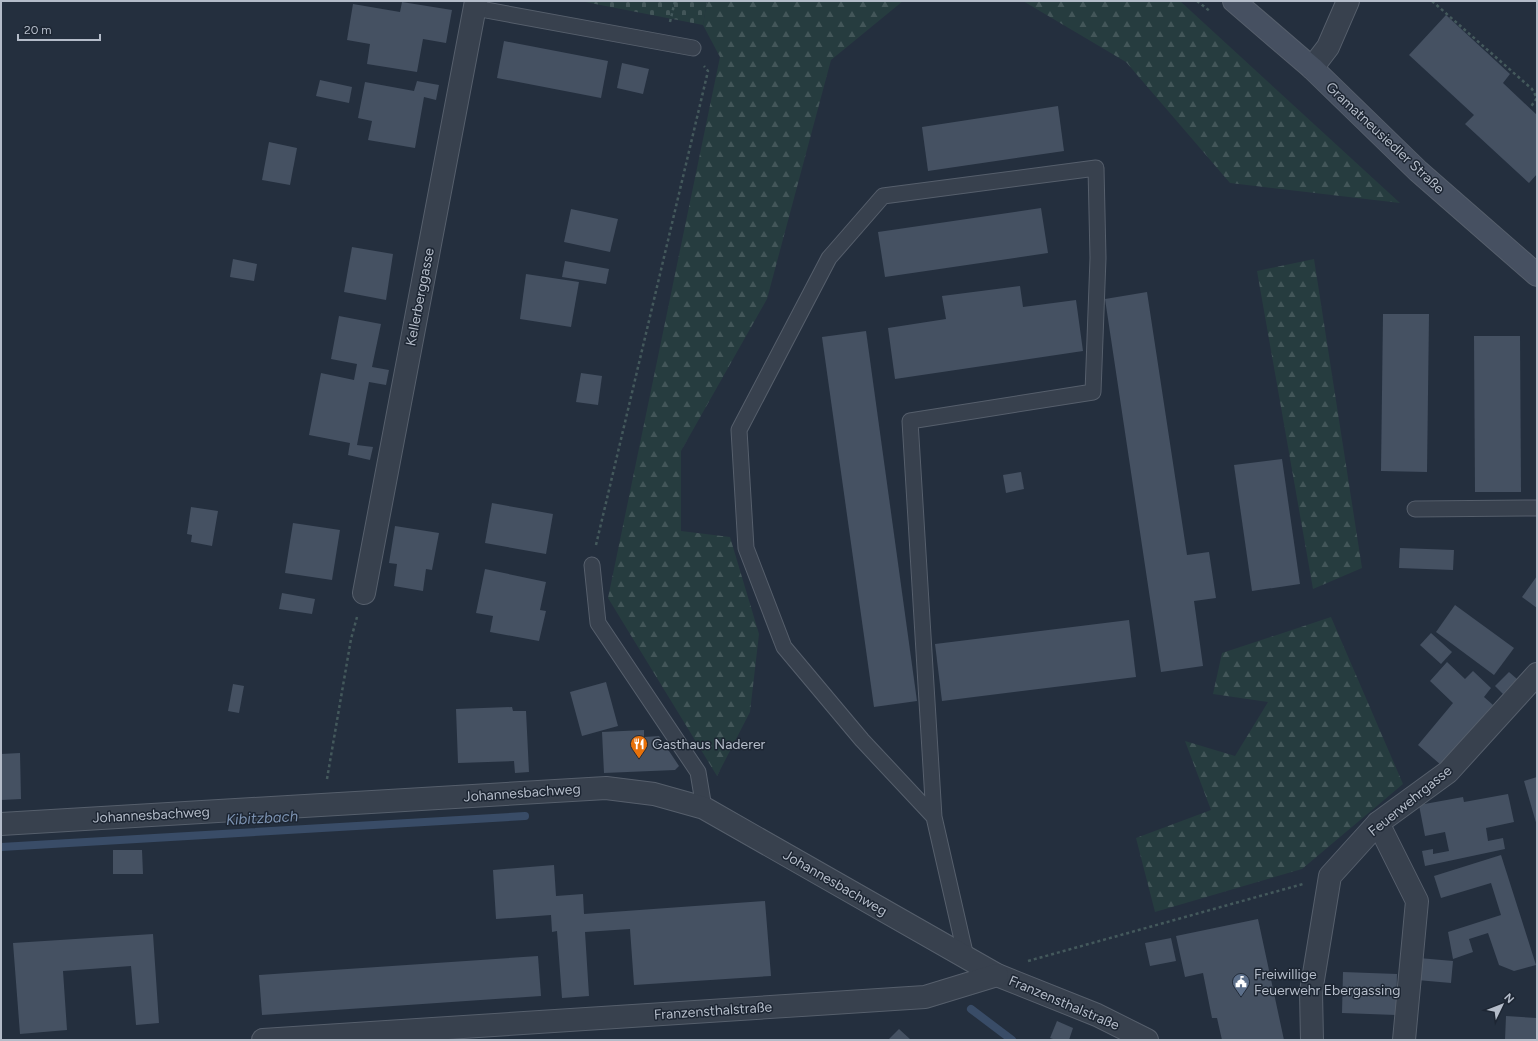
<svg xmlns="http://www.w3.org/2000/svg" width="1538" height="1041" font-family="Figtree,sans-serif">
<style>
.forest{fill:url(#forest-firs)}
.cemetery{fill:url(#cemetery-stones)}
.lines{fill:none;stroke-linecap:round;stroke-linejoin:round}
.stream{stroke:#394c67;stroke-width:8}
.building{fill:#455162}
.service-casing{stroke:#565f6c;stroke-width:17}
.minor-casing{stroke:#565f6c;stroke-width:24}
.secondary-casing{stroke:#565f6c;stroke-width:24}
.path{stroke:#44595c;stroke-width:2.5;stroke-dasharray:3 3;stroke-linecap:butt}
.service{stroke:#38414e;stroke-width:15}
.minor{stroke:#38414e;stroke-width:22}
.secondary{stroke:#465061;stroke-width:22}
.labels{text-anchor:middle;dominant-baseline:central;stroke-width:3;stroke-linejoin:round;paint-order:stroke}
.street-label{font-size:14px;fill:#b4bcc9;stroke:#1d2633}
.poi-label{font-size:14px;fill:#b4bcc9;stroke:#1d2633;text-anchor:start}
.water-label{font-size:15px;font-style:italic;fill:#7c92b1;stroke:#1d2633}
</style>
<defs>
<pattern id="forest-firs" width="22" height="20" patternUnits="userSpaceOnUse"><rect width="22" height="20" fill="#263c3f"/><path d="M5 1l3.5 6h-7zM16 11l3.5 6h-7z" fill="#435659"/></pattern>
<pattern id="cemetery-stones" width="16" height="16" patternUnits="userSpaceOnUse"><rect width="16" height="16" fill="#263c3f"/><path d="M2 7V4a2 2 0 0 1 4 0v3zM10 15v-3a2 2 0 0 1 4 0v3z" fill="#435659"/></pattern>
</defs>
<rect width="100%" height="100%" fill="#242f3e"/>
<g class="forest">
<path d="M707 1H903L831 60 767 299 681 451V531L730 537 759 634 750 712 717 776 608 598 720 57 703 25Z"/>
<path d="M1023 1H1180L1400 203 1230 183 1126 62Z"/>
<path d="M1314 259 1362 568 1313 589 1257 271Z"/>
<path d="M1331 617 1403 784 1302 869 1155 912 1136 838 1211 810 1185 741 1235 756 1268 702 1213 694 1222 653Z"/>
</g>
<path class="cemetery" d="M580 1H707L703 25Z"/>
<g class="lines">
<g class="stream">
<path d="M1 847 525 816"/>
<path d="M971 1009 1012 1040"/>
</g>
</g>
<g class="building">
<path d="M402 2 452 10 446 43 423 39 417 72 367 64 370 44 347 40 353 4 400 12Z"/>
<path d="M1446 15 1510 74 1503 83 1537 115V174L1529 183 1465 124 1474 115 1409 55Z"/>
<path d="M504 41 608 61 601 98 497 78Z"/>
<path d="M622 63 649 69 643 94 617 88Z"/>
<path d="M320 80 352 87 349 103 316 96Z"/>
<path d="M417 81 439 85 436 100 424 97 415 148 368 140 372 121 358 118 365 82 414 91Z"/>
<path d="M1058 106 1064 151 928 171 922 127Z"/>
<path d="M269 142 297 148 290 185 262 180Z"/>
<path d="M1041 208 1048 253 885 277 878 232Z"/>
<path d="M571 209 618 219 610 252 564 242Z"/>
<path d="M352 247 393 254 386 300 344 292Z"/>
<path d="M233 259 257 264 254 281 230 277Z"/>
<path d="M565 261 609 269 606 284 562 277Z"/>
<path d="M526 274 579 282 571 327 520 319Z"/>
<path d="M1020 286 1023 307 1076 300 1083 351 895 379 888 328 946 319 942 296Z"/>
<path d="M1147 292 1187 555 1209 552 1216 598 1194 601 1203 666 1161 672 1105 299Z"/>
<path d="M1383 314H1429L1427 472 1381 471Z"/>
<path d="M339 316 381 324 372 367 389 370 386 385 369 382 357 445 373 447 370 460 348 455 350 443 309 435 321 373 354 380 357 364 331 359Z"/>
<path d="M866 331 917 701 874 707 822 337Z"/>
<path d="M1474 336H1520L1521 492H1475Z"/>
<path d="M581 373 602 376 598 405 576 402Z"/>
<path d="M1282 459 1300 584 1252 591 1234 465Z"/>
<path d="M1021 472 1024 489 1006 493 1003 475Z"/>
<path d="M492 503 553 514 546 554 485 543Z"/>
<path d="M191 507 218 511 212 546 191 542 192 535 187 534Z"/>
<path d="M293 523 340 530 332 580 285 573Z"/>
<path d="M395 526 439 533 432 570 426 569 423 591 394 586 397 564 389 563Z"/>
<path d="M1400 548 1454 550 1453 570 1399 568Z"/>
<path d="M485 569 546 582 540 610 546 611 539 641 490 632 493 616 476 613Z"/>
<path d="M1537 576V608L1522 597Z"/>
<path d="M282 593 315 599 312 614 279 609Z"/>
<path d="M1455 605 1514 648 1494 675 1436 632Z"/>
<path d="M1129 620 1136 677 942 701 935 644Z"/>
<path d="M1431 633 1452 652 1441 664 1420 645Z"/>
<path d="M1447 662 1465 679 1473 671 1491 688 1484 697 1493 705 1441 765 1418 745 1453 703 1430 681Z"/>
<path d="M1509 672 1517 679 1503 694 1495 686Z"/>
<path d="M606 682 618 726 582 736 570 692Z"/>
<path d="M233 684 244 686 239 713 228 711Z"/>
<path d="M512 707 513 711H526L529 772 515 773 514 761 458 763 456 709Z"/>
<path d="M644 730V737L659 736 679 766 675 770 604 773 602 732Z"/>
<path d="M20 753 21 799 1 800V754Z"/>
<path d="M1537 777V826L1524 781Z"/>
<path d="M1508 794 1514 822 1486 828 1488 841 1503 838 1505 849 1425 866 1422 851 1433 849V854L1449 851 1445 832 1425 836 1419 805 1463 797 1464 802Z"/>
<path d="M113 850H142L143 874H113Z"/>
<path d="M1501 855 1536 965 1514 971 1499 965 1488 933 1469 939 1473 952 1453 959 1448 932 1501 915 1491 883 1441 898 1434 876Z"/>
<path d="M554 865 556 896 583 894 584 914 765 901 771 976 634 985 630 929 585 932 589 996 562 998 557 931 552 932 551 915 496 919 493 870Z"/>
<path d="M1258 919 1284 1040H1222L1217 1018H1212L1203 973 1185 977 1176 936Z"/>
<path d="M153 934 159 1023 136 1025 131 966 63 971 67 1030 20 1034 13 943Z"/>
<path d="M1171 938 1176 961 1150 966 1145 943Z"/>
<path d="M538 956 541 996 262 1015 259 975Z"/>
<path d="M1419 958 1453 961 1451 983 1417 980Z"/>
<path d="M1343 972 1397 974 1396 1015 1342 1013Z"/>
<path d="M1506 1016 1537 1018V1040H1505Z"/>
<path d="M1057 1021 1073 1028 1069 1040H1056L1050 1038Z"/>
<path d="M899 1029 911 1040H888Z"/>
</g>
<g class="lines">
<defs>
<g id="service">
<path d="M475 8 693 48"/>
<path d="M1415 509 1537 508"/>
<path d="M592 565 598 623 698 772 704 808"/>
<path d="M934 817 910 421 1093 392 1098 258 1096 168 883 196 829 258 739 430 746 548 784 647 862 740 934 817 966 957"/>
</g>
<g id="minor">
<path d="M1312 68 1328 47 1348 1"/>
<path d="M364 593 476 1"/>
<path d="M1378 823 1417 901 1404 1040"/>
<path d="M1 824 606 788 654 794 704 808 997 975 1097 1015 1147 1040"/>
<path d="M263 1040 925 997 997 975"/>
<path d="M1312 1040 1311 992 1330 876 1378 823 1448 772 1537 674"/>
</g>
<path id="secondary" d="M1234 1 1312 68 1418 171 1537 275"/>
</defs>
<use href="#service" class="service-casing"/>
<use href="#minor" class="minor-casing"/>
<use href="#secondary" class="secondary-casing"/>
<g class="path">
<path d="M1197 1 1211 12"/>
<path d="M1432 1 1532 89 1537 98 1530 108"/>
<path d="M670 22 675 1"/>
<path d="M596 545 708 71 704 66"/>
<path d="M327 779 351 639 357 617"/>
<path d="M1028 961 1303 884"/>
</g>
<use href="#service" class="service"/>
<use href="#minor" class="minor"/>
<use href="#secondary" class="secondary"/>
</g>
<defs>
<symbol id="restaurant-pin" viewBox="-11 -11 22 30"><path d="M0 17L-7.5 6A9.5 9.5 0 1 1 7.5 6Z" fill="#e8710a" stroke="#1d2633"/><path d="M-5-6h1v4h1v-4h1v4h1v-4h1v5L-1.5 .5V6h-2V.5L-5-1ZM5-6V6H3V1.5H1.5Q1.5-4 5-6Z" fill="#fff"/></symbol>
<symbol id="civic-pin" viewBox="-11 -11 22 30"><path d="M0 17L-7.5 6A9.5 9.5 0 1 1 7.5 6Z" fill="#5c6f8a" stroke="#1d2633"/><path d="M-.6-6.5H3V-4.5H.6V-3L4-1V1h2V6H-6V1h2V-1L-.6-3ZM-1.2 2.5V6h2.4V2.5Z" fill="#fff"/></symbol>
</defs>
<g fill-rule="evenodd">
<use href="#restaurant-pin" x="629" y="734" width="20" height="27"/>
<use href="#civic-pin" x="1231" y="972" width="20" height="27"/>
</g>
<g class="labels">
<g class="street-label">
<text transform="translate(1385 138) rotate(43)">Gramatneusiedler Straße</text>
<text transform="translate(420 297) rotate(-79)">Kellerberggasse</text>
<text transform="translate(522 793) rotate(-4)">Johannesbachweg</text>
<text transform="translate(1410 801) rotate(-39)">Feuerwehrgasse</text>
<text transform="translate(151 815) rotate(-3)">Johannesbachweg</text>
<text transform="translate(835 883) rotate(30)">Johannesbachweg</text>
<text transform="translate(1064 1003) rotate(23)">Franzensthalstraße</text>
<text transform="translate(713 1011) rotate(-4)">Franzensthalstraße</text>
</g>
<g class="poi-label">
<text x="652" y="744">Gasthaus Naderer</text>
<text x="1254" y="974">Freiwillige<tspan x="1254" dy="16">Feuerwehr Ebergassing</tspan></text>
</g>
<g class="water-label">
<text transform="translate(262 818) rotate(-3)">Kibitzbach</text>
</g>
</g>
<rect width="1538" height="1041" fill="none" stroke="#b4bcc9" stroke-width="4"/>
<g transform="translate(1502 1005) rotate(47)" stroke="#1d2633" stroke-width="3" paint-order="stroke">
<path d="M0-3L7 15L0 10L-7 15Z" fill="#b4bcc9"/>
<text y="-6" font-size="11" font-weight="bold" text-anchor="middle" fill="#b4bcc9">N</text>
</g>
<path d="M18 34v6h82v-6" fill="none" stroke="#b4bcc9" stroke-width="2"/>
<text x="24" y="34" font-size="12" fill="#b4bcc9" stroke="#1d2633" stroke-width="3" paint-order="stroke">20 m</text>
</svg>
